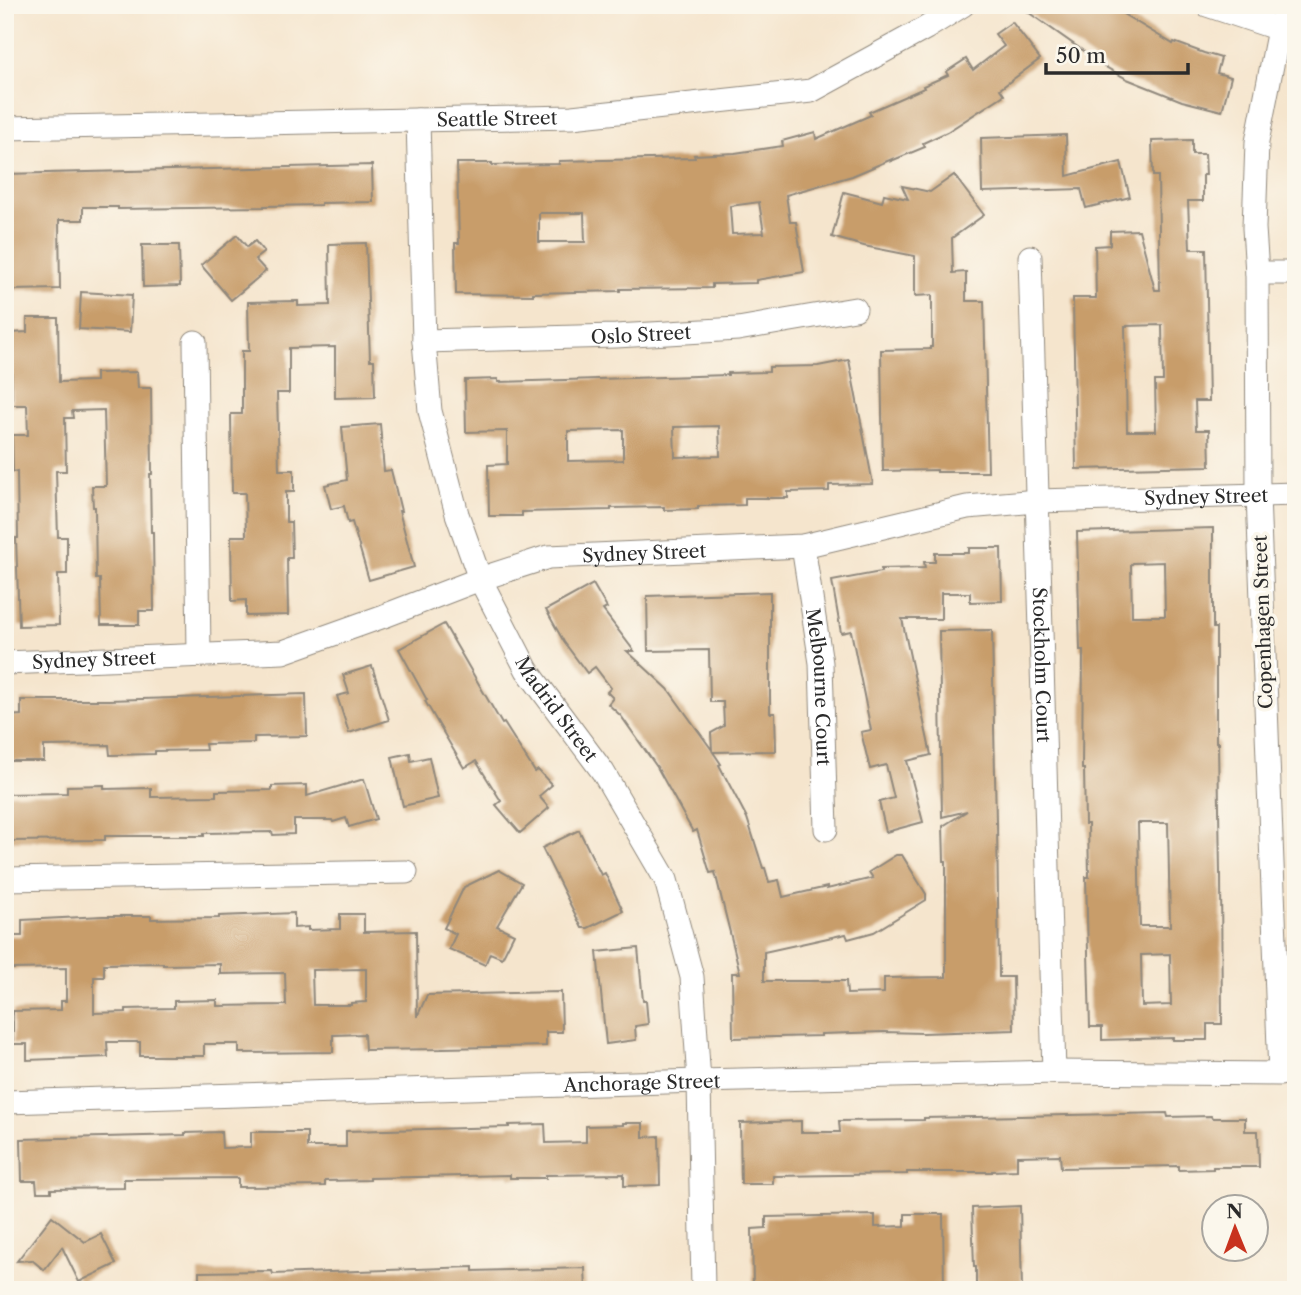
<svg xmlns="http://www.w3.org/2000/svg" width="1301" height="1295" font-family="'Libre Caslon Text',serif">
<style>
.building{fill:#c89d6b;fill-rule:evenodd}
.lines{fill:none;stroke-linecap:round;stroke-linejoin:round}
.street-casing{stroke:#90887c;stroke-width:25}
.street{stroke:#fff;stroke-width:23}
.labels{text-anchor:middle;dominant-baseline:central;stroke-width:7;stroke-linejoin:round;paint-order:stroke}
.street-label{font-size:19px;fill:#2b2b2b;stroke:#fbf7ec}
</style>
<rect width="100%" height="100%" fill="#fbf7ec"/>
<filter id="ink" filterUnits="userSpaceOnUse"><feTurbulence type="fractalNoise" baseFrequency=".0143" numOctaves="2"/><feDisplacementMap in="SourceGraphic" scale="14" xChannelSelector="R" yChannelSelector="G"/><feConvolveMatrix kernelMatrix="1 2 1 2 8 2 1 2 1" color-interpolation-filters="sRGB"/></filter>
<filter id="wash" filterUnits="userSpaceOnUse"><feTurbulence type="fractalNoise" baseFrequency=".00686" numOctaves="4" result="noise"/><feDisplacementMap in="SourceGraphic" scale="28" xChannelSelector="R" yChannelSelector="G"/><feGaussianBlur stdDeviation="1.57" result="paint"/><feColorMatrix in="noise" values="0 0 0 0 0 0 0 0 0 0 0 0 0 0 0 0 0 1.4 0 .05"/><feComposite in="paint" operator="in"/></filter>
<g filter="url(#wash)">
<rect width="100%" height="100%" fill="#f5e5cd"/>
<g id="blocks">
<g class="building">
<path d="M1018 5H1108L1173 44 1174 42 1204 53 1221 58 1217 73 1231 77 1222 111 1182 101 1127 79 1095 61 1096 60Z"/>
<path d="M1012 22 1040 59 1000 89 1004 95 947 132 923 143 925 147 891 161 892 159 852 176 786 195 790 222H796L804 272 756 280V283L712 284V288L620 289V291L533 293V295L456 294 455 243H459L457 163H492V165L559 164V161L695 158 694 155 735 153 783 146 782 141 815 132 816 139 871 115 869 112 924 88 923 86 948 75 946 72 966 59 973 70 1004 46 995 34ZM759 202 764 233 732 234 730 206ZM539 213H584L585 242H539Z"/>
<path d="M1066 135 1067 176 1121 162 1130 197 1086 208 1081 189 982 192 981 138Z"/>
<path d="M1192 140V154H1205L1206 175H1203V201H1188L1190 249H1206L1209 401H1195L1196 430H1209L1210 466 1076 469 1073 298H1096L1095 246 1110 245V231L1139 230 1155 290H1160L1158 176H1153L1152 141ZM1162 325 1163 381H1155L1156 431H1127L1125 326Z"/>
<path d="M372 165 373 202 321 203V205L264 206V207L118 209V207H83V220H59L60 289 12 290 11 221H6L5 174Z"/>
<path d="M954 175 984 215 952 238 953 273 966 272V301H984L988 472H937V470L883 471 881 350 930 349V347H932V295L915 296V256L864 246 832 237 844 192 882 202 884 194 908 199 902 186 930 192Z"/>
<path d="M237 235 247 247 255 241 264 252 255 259 266 271 231 300 201 265Z"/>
<path d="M366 243 370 360H374L375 397 335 398V347L289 348V393H277L279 470H294V492H286V522H291L292 558H287L288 615 246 616V600L232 601 231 536H246L245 493H232L231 414H242V351H249L248 302 298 301V306L330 305 329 244Z"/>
<path d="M142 245H179L180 286 143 287Z"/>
<path d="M81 292 132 295 130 332 79 329Z"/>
<path d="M27 318H58L59 382 96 381V373L137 372 138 388H151L152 474H150L151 532H153L154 611H139V625H101L100 579H96L95 507H93L92 486H106L104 410 72 411 73 418H65L66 471H56L58 537H67V574H58L59 625 19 626 16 538H18L17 471 13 472 12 435H28L27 405H12L11 333 27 332Z"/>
<path d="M849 360 873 484 829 485V491L788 492V498H745V505L698 506V509L664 510V507L611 508V510L522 512V516H489L488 465 507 464V431L466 432 465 380 498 379V382L728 375V373L769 372V367L818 366ZM719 426 720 456 675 457 674 427ZM623 430V460L568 461V431Z"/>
<path d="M380 424 384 471 391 470 401 511H399L414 567 369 580 352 522 348 523 344 506 331 509 325 485 347 480 342 427Z"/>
<path d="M1213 528V628H1216V742H1218L1220 874H1221L1222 1024H1207V1040H1173V1038L1102 1040V1027H1090L1086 877H1089L1088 824H1085L1084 769H1082L1083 650H1080L1077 532ZM1164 562 1165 616H1132L1131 565 1133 563ZM1138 823H1168L1170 926H1140ZM1170 954 1171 1005 1142 1006 1141 955Z"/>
<path d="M969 548H1001L1002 601 970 602V593H941V619H902L931 755 907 761 923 822 886 832 879 802 894 798 886 765 870 769 861 732 871 730 851 631 841 633 832 581 881 572V569L925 568 924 562H935V553H969Z"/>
<path d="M593 584 607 608 603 610 634 651H627L668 689 712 750 711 733 724 726 723 702H710L709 650 648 651 647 596 770 592V713H775L776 751 713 752 721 764 719 765 747 818 763 868H765L769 882 779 880 783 897 827 887V889L873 878 869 872 896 855H902L926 894V900L874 932 848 939 846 934 764 952V981H846L847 994 884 993V978L946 977V861H944L943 826 967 811 942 817 939 631 992 630 996 823H997L999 977H1013L1014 1030 923 1033 884 1032 821 1034V1036L733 1038 732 973H740L715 872 710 873 697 830 693 832 657 767 621 716 608 704 613 698 607 692 611 688 595 667 587 673 564 642 546 610Z"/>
<path d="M444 624 502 724 504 723 535 772 538 770 552 785 539 796 549 808 520 833 496 805 501 801 476 761 464 768 425 701 427 700 399 649Z"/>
<path d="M372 666 389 720 349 733 337 696 349 693 343 675Z"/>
<path d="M306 694 307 736 254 737V743L205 744 206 750 155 751V754L110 755 109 745 44 746V761H9L8 716 21 715V700H109Z"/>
<path d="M410 753 411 761 429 757 438 798 403 806 392 757Z"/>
<path d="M364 779 376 819 349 827 346 818 333 822 332 820H294V834L273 835 272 832 204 833V836H105V840L7 841 6 794 67 793V786L104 785V789L151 788V797L216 796V791L272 790V786L307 785V796Z"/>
<path d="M579 830 601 875 605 873 623 911 588 928H582L542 848Z"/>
<path d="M499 870 522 883 497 926 514 934 502 958 490 953 485 965 449 949 456 934 444 928 464 887Z"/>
<path d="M294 913V928L308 927V930L340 929V914H364V932L416 931 417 1017 427 995 561 992 562 1032H546V1046L442 1048V1049L365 1050 364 1034 333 1035V1052L239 1053V1044H204V1056H140V1042H107L108 1057 27 1060V1044H13V1011L61 1010V1001H66V968L10 969 9 936H22V920L103 916H151V919L219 918V916ZM163 963V965L220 964V974L285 973 286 1005 217 1006V1000L174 1001V1008L126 1009V1012L94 1013V977H104V964ZM366 969V1002L351 1003V1005H313L312 970Z"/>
<path d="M638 948 643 1001H646L648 1024 635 1026 636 1040 606 1044 597 952Z"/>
<path d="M1167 1113 1168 1117 1211 1116 1212 1118H1245V1131H1258L1259 1167H1213V1169L1179 1170V1166L1061 1168 1060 1155 1017 1156V1170L992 1171V1172H907V1174L773 1176V1184H741L740 1123 801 1121V1132H840L839 1121 924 1120V1118Z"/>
<path d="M623 1123H643V1137L659 1136 660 1185 624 1186V1174L546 1175V1178H510V1175L370 1178V1180L325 1181V1186L238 1187V1178L124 1179V1188L51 1189V1192H37L36 1181H22L21 1139 185 1135V1133L221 1132 222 1148 251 1147V1132H307V1147H346V1131L509 1127V1125L545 1124 546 1143 586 1142V1126L623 1125Z"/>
<path d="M1020 1206 1022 1290H976V1267H974L972 1208Z"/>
<path d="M905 1214H943L944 1290H767V1284H753L752 1229 766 1228V1217L875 1215V1227L905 1226Z"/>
<path d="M52 1216 85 1242 101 1234 116 1264 79 1282 62 1247 44 1270 32 1260 17 1261Z"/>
<path d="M473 1267V1271L585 1268 586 1290H199V1272L272 1271 273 1274Z"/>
</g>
</g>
</g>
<g filter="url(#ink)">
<use href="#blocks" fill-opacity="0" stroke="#90887c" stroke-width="2"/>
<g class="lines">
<defs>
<g id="street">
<path d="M1207 5 1279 29 1296 33"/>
<path id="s1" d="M418 120 424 341 430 411 457 514 480 579 527 670 603 772 666 880 692 977 699 1081 703 1290"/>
<path id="s2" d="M5 128 572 117 811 91 926 28 963 5"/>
<path id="s3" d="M1030 257 1054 1072"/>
<path d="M1257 273H1296"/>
<path id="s4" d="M424 341 616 336 738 329 855 309"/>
<path d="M195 342 199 654"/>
<path id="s5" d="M803 546 821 663 826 829"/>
<path id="s6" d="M5 663 283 652 384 616 480 579 548 557 803 546 967 507 1037 501 1296 494"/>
<path d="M5 879 406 872"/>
<path id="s7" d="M5 1102 699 1081 1054 1072 1280 1074 1258 495 1257 273 1254 228 1257 142 1279 29 1287 5"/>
</g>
</defs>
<use href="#street" class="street-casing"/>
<use href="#street" class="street"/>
</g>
</g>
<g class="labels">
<g class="street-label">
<text stroke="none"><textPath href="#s2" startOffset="492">Seattle Street</textPath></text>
<text stroke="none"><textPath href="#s4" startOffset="217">Oslo Street</textPath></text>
<text stroke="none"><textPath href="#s6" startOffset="1223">Sydney Street</textPath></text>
<text stroke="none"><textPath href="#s6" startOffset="656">Sydney Street</textPath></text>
<text transform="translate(1263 622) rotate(-92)">Copenhagen Street</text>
<text stroke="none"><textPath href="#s6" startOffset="89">Sydney Street</textPath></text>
<text stroke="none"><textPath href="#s3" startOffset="408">Stockholm Court</textPath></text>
<text stroke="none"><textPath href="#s5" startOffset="142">Melbourne Court</textPath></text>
<text stroke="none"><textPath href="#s1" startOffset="618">Madrid Street</textPath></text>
<text stroke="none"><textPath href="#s7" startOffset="637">Anchorage Street</textPath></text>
</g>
</g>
<rect width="1301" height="1295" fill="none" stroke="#fbf7ec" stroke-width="28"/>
<g transform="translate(1235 1228) rotate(359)"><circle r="33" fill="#fbf7ec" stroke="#a8a59f" stroke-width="2"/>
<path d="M0-5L12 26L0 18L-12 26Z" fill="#c8321e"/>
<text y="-10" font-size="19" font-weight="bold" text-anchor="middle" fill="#2b2b2b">N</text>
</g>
<path d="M1046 63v10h142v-10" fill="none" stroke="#2b2b2b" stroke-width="3.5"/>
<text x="1056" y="63" font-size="21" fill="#2b2b2b" stroke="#fbf7ec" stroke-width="5" paint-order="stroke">50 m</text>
</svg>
